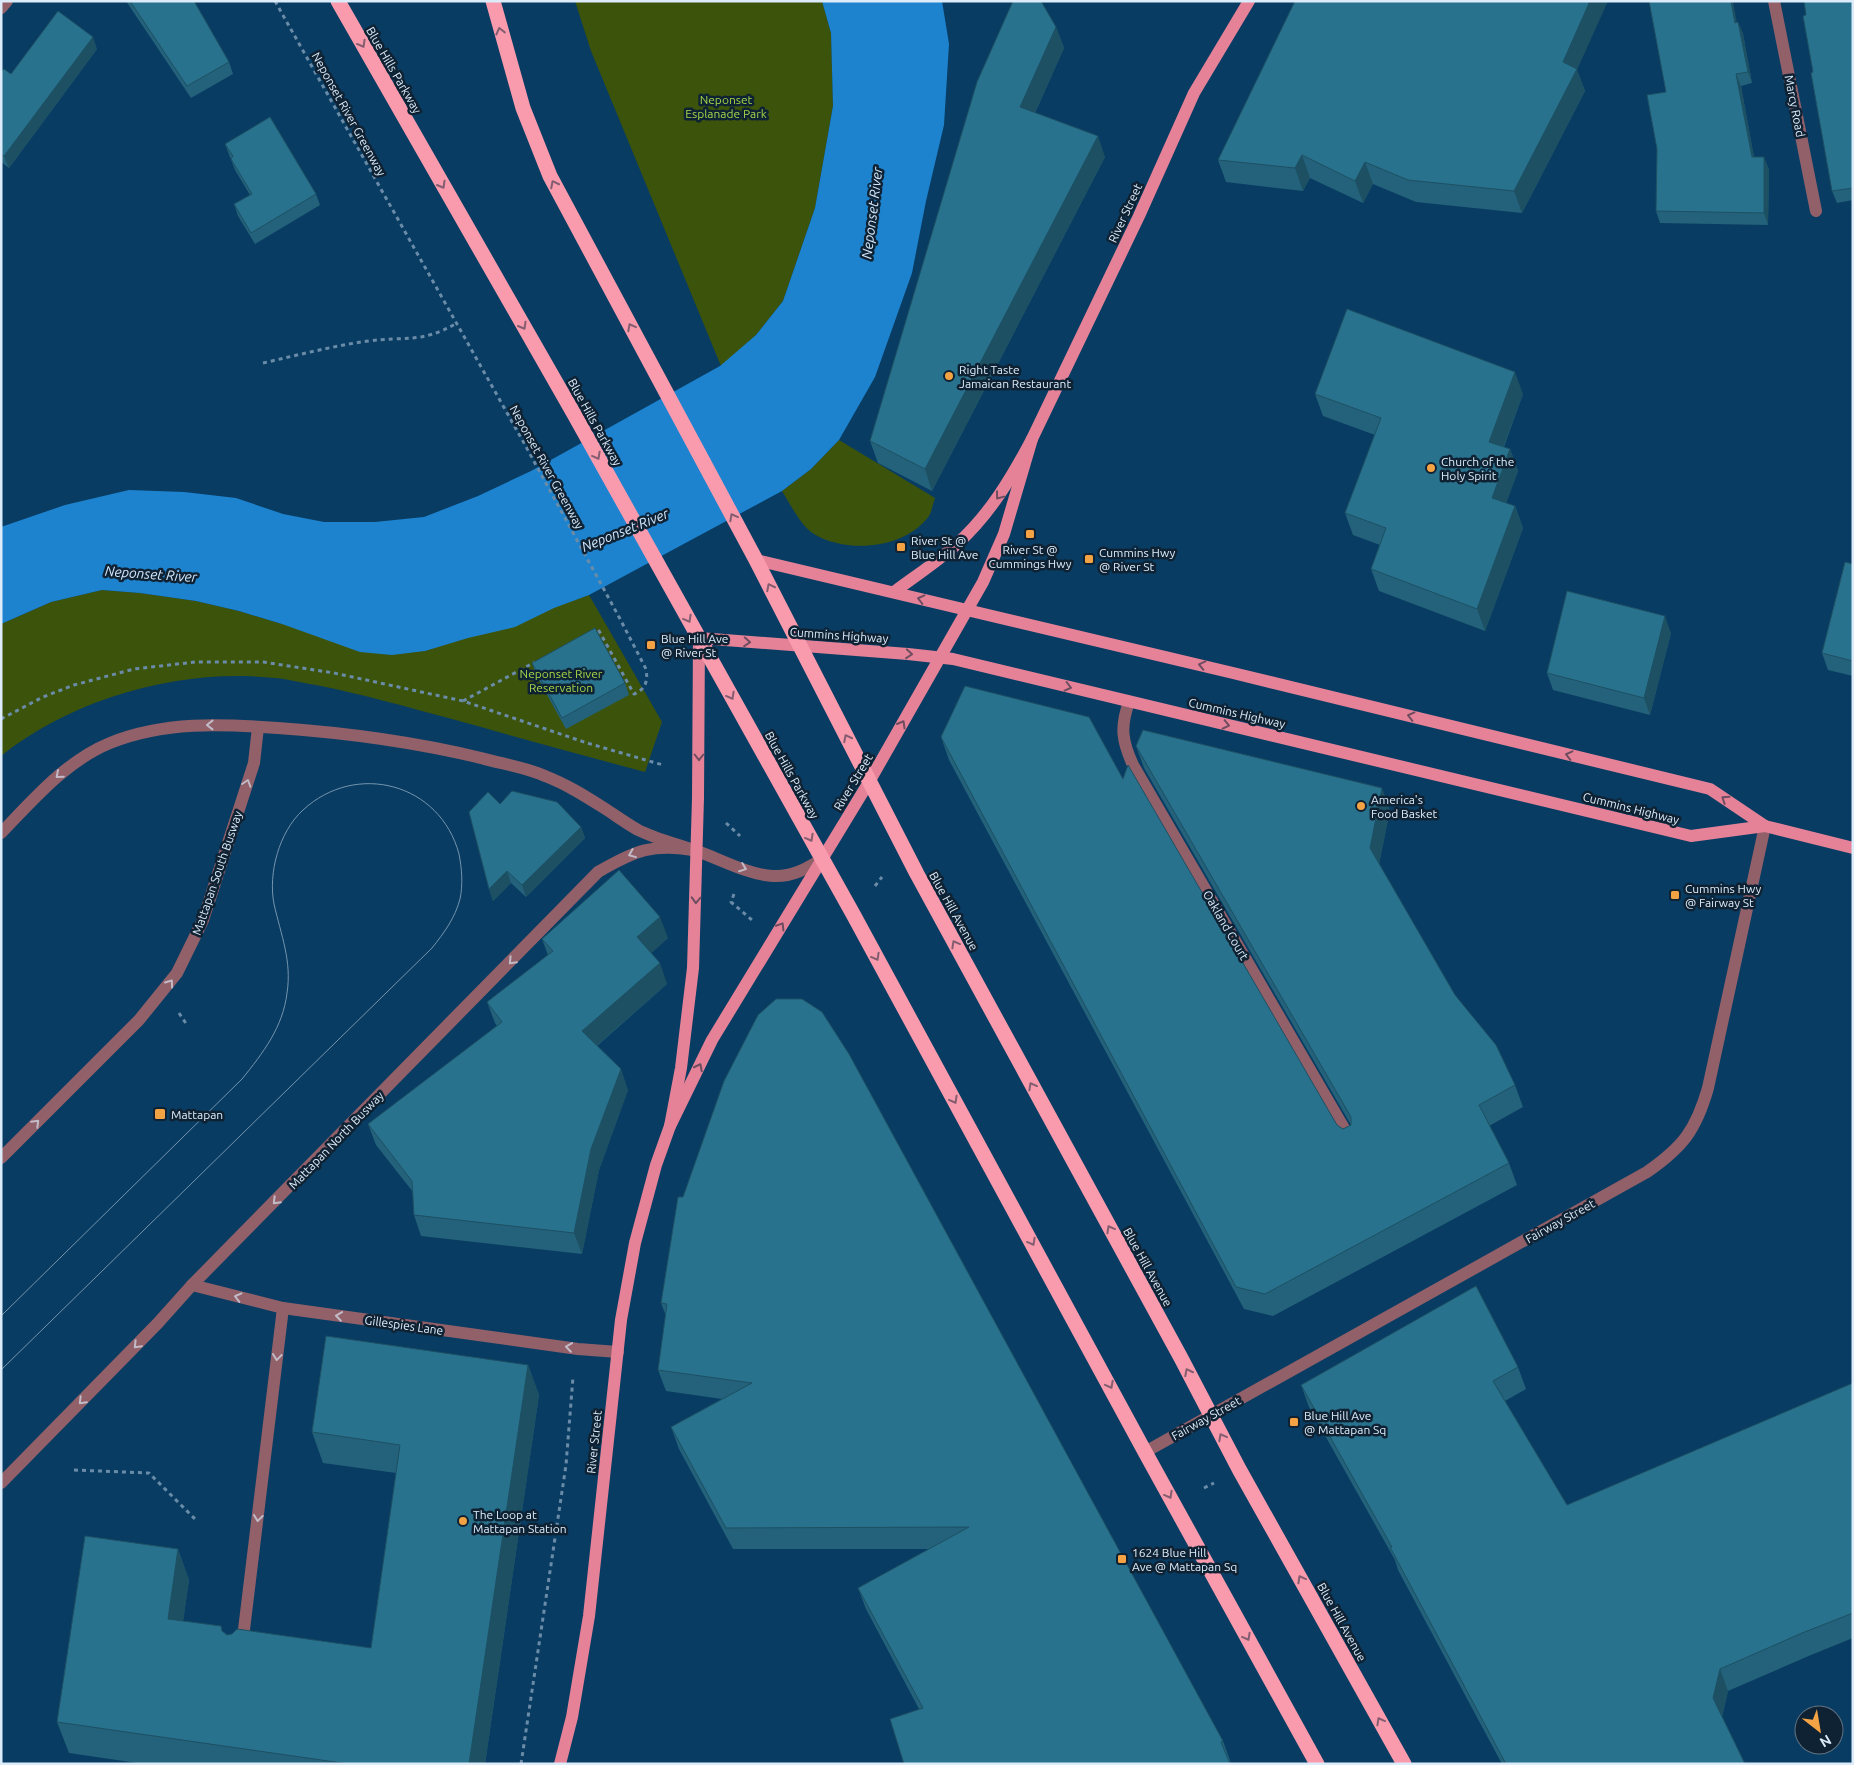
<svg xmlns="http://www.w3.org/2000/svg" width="1854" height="1765" font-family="Ubuntu,sans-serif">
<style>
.green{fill:#3c530c}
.water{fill:#1d83cf}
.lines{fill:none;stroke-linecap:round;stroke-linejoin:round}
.path{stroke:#6a8ca8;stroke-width:3;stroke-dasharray:4 4;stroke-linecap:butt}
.minor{stroke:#916069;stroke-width:12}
.major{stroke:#e58298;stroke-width:12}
.highway{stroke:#f99aad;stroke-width:15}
.tram{stroke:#7394ae;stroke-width:1}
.wall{fill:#23627a}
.shaded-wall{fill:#1d5063}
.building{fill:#29728e;stroke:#1d5063}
.oneway{stroke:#845e70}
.oneway2{stroke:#6f4d60}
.oneway3{stroke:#c2bbc7}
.poi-dot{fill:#f4a344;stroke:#0f2233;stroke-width:2}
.labels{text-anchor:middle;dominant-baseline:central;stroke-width:5;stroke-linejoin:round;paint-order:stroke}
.street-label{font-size:12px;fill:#ddecfa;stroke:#0f2233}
.park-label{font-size:12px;fill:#a3d549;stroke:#0f2233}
.poi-label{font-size:12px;fill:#ddecfa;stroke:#0f2233;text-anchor:start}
.water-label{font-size:14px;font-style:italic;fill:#d2e7fb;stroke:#0f2233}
</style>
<rect width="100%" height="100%" fill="#093c62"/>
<g class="green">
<path d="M575 1H822L831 33 833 106 815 208 783 301 756 335 721 366 591 51Z"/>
<path d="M839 440 935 498C933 503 932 511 929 516 905 549 847 554 814 534 800 525 791 505 782 491L811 469Z"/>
<path d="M102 590 140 593 196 601 239 611 282 624 425 651 589 595 662 722 645 772C581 755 516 737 452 719 407 707 362 694 316 685 302 683 289 679 275 678 182 668 75 697 1 756V624L51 602Z"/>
</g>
<path class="water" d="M822 1H942L949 44 944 125 926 201 912 273 875 377 839 440 811 469 782 491 589 595 554 608 515 627 468 638 425 651 392 655 360 652 282 624 239 611 196 601 140 593 102 590 51 602 1 624V527L65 505 129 490 184 492 236 498 283 514 324 522H375L424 517 478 496 531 471 720 366 756 335 783 301 815 208 833 106 831 33Z"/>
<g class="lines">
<g class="path">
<path d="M275 1 524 443 619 617 646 669C648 681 646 689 634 694L598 629 594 631"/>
<path d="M263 363C298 355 333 346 368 341 405 336 421 344 457 323"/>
<path d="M463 701 535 662"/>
<path d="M1 719 43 697 74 685 134 669 195 662H263L334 673 463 701 587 743 663 765"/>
<path d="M726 823 740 836"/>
<path d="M875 886 882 877"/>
<path d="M734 894 731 902 752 920"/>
<path d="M179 1013 187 1025"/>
<path d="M74 1470 149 1473 196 1520"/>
<path d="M1204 1488 1214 1483"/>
<path d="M521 1764 566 1465 573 1377"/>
</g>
<g class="minor">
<path d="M1774 1 1816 211"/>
<path d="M1 8 7 1"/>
<path d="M1129 702C1120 727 1122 741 1133 765L1352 1142"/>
<path d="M1 833C34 799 66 761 110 743 164 721 222 724 278 728 349 733 411 741 481 758 502 764 525 767 545 776 566 784 585 796 604 808 615 815 626 823 638 830 656 839 677 844 697 851 720 859 749 875 773 876 792 877 806 869 822 859"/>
<path d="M1 1158 139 1020 177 973 203 920 254 763 258 727"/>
<path d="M192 1285 283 1308 578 1349 618 1352"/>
<path d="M1145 1452 1647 1172C1683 1147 1696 1130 1708 1088L1765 826"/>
<path d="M1 1483 158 1323 192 1285 598 872C634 851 654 842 697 851"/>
<path d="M242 1646 283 1308"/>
</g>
<g class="major">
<path d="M756 560 1233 673 1710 789 1765 826 1853 848"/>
<path d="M894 592C915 576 939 561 958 543 990 514 1012 477 1032 439L1139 216 1194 93 1249 1"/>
<path d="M670 1126 681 1068 693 968 698 798 699 638 908 654 953 659 1691 836 1765 826"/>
<path d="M560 1764 572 1717 589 1616 621 1320 635 1243 656 1165 670 1126 712 1040 869 782 983 582 1004 534 1032 439"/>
</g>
<g class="highway">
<path d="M338 1 574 414 853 914 1145 1452 1317 1764"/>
<path d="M493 1 523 108 550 176 756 560 917 874 1181 1358 1239 1469 1404 1764"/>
</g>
<path class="tram" d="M1 1316 242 1079C263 1053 283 1027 287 993 292 961 281 935 274 904 268 873 279 832 303 810 356 761 440 783 459 854 462 869 463 885 460 899 455 918 444 933 432 948L1 1370"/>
</g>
<g class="wall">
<path d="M126 1H195L194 2 229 62 233 74 191 98Z"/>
<path d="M1853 1V200L1837 203 1832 191 1813 72 1806 15Z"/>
<path d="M1738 22 1743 34 1752 83 1741 86 1754 157 1769 169 1768 225 1660 223 1656 211 1666 92 1737 23Z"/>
<path d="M1056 27 1064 48 1035 113 1105 157 932 491 878 463 870 441Z"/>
<path d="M97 49 9 168 1 162V72L11 74Z"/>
<path d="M1577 70 1585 91 1522 213 1416 202 1373 184 1363 203 1310 178 1303 191 1226 182 1218 160Z"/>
<path d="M225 144 316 194 320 205 255 244 238 216 234 204 250 195 235 170Z"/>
<path d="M1315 394H1523L1504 447 1510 449 1518 471 1506 503 1515 506 1523 528 1485 631 1379 591 1371 569 1380 545 1353 535 1345 513 1375 435 1323 416Z"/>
<path d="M1853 564V676L1828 670 1822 653Z"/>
<path d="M1671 633 1650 715 1553 690 1547 673Z"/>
<path d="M532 663 625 683 629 695 566 729 536 675Z"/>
<path d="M941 737 1123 779 1337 1125 1343 1129 1351 1125 1144 768 1136 746 1390 810 1379 864 1455 995 1515 1085 1523 1107 1489 1126 1509 1163 1517 1185 1273 1316 1244 1309 949 760Z"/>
<path d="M500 804 581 827 585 838 526 897 511 883 493 901 489 889Z"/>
<path d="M668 938 651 953 667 984 597 1046 628 1090 599 1170 582 1254 421 1236 414 1215 413 1192 376 1145 368 1124 497 1026 495 1023 487 1002 548 955 542 939Z"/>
<path d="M678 1197 1223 1741 1231 1763 919 1709 866 1609 858 1588 930 1549H733L679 1449 671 1427 722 1399 666 1391 658 1370 666 1316 661 1303Z"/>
<path d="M528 1365 539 1395 485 1764H144L69 1753 57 1722 178 1549 189 1580 183 1621 223 1632 227 1635 371 1648 396 1473 323 1463 312 1432Z"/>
<path d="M1518 1367 1526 1389 1505 1401 1567 1505 1853 1383V1638L1811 1655 1728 1691 1722 1717 1745 1764H1502L1398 1570 1395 1560 1309 1407 1301 1385Z"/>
</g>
<g class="shaded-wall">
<path d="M1590 1H1608L1577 70 1585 91 1522 213 1514 191 1563 62Z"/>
<path d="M1731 1H1733L1739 35 1735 23Z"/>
<path d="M1738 22 1743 34 1752 83 1748 72Z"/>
<path d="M1056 27 1064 48 1028 129 1020 107Z"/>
<path d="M93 37 97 49 9 168 4 156Z"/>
<path d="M1736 74 1741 86 1756 169 1752 157Z"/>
<path d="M1098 136 1105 157 932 491 925 469Z"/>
<path d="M1302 155 1310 178 1303 191 1295 168Z"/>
<path d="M1764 157 1769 169 1768 225 1764 213Z"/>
<path d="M1365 162 1373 184 1363 203 1355 181Z"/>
<path d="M1515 372 1523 394 1497 464 1489 442Z"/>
<path d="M1510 449 1518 471 1500 520 1492 498Z"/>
<path d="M1515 506 1523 528 1485 631 1477 609Z"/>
<path d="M1665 616 1671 633 1650 715 1644 698Z"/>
<path d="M1382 788 1390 810 1378 870 1370 848Z"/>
<path d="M581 827 585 838 526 897 522 885Z"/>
<path d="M507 871 511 883 493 901 489 889Z"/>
<path d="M660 917 668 938 645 959 637 937Z"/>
<path d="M660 963 667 984 589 1052 582 1031Z"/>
<path d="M621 1069 628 1090 599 1170 582 1254 574 1233 591 1149Z"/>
<path d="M528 1365 539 1395 485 1764H469Z"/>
<path d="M178 1549 189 1580 179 1650 168 1619Z"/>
<path d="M1720 1669 1728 1691 1721 1720 1713 1698Z"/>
</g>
<g class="building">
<path d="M130 1H194L229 62 187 86Z"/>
<path d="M1013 1H1041L1056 27 1020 107 1098 136 925 469 870 441 977 82Z"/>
<path d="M1295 1H1590L1563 62 1577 69 1514 191 1408 180 1365 162 1355 181 1302 155 1295 168 1218 160Z"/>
<path d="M1649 1H1731L1735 23 1738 22 1748 72 1736 74 1752 157H1764V213L1656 211 1657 149 1647 95 1666 92Z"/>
<path d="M1804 1H1853V188L1832 191 1811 73 1813 72 1803 16 1806 15Z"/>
<path d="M58 11 93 37 4 156 1 154V72L4 69 11 74Z"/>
<path d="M270 117 316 194 251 233 234 204 252 194 231 159 233 156 225 144Z"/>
<path d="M1347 309 1515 372 1489 442 1510 449 1492 498 1515 506 1477 609 1371 569 1386 528 1345 513 1381 418 1315 394Z"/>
<path d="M1845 562 1853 564V661L1822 653Z"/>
<path d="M1567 591 1665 616 1644 698 1547 673Z"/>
<path d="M595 628 625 683 562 718 532 663Z"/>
<path d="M965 686 1089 717 1123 779 1128 765 1337 1125 1343 1129 1351 1125V1117L1136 746 1143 730 1382 788 1370 848 1455 995 1496 1045 1515 1085 1479 1105 1509 1163 1265 1294 1236 1287 941 737Z"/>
<path d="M512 791 557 802 581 827 522 885 507 871 489 889 469 812 488 792 500 804Z"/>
<path d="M619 870 660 917 637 937 660 963 582 1031 621 1069 591 1149 574 1233 414 1215 412 1181 368 1124 502 1022 487 1002 553 951 542 939Z"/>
<path d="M776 999H802L822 1012 849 1054 1223 1741 1221 1742 1230 1764H904L890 1719 923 1708 858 1588 969 1527 726 1528 671 1427 752 1383 658 1370 667 1304 661 1303 678 1197H683L724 1081 758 1015Z"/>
<path d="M1476 1286 1518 1367 1493 1381 1567 1505 1853 1383V1613L1802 1633 1720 1669 1713 1698 1745 1764H1506L1390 1547H1392L1301 1385Z"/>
<path d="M326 1336 528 1365 469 1764H349L57 1722 85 1536 178 1549 168 1619 221 1626 222 1631 227 1635 232 1634 237 1629 371 1648 400 1445 312 1432Z"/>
</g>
<defs><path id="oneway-chevron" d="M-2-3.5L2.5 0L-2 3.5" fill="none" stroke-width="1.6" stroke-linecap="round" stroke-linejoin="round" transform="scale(1.25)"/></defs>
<g class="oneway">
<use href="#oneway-chevron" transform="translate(500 31) rotate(-104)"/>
<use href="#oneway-chevron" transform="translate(362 44) rotate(61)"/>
<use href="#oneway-chevron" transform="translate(554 184) rotate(-117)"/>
<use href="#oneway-chevron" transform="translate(442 185) rotate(60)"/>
<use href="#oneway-chevron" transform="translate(523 326) rotate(60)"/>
<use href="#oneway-chevron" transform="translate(631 327) rotate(-118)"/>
<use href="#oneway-chevron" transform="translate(597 456) rotate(61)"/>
<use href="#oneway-chevron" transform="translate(733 517) rotate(-118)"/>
<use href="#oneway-chevron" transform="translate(770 587) rotate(-117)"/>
<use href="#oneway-chevron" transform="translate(688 619) rotate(61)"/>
<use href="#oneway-chevron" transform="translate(731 696) rotate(61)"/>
<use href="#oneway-chevron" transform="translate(847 738) rotate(-117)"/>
<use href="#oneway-chevron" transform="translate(810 838) rotate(61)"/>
<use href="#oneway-chevron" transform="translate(955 944) rotate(-119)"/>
<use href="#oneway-chevron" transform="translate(876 957) rotate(61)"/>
<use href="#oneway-chevron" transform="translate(1032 1086) rotate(-119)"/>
<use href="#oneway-chevron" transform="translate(954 1100) rotate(61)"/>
<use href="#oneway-chevron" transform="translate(1110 1229) rotate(-119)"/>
<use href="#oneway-chevron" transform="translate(1032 1242) rotate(61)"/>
<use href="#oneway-chevron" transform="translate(1188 1372) rotate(-117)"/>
<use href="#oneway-chevron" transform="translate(1110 1385) rotate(62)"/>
<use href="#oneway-chevron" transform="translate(1222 1437) rotate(-118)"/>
<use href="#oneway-chevron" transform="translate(1169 1495) rotate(61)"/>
<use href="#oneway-chevron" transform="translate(1301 1579) rotate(-119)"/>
<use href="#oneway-chevron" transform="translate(1247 1637) rotate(61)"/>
<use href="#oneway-chevron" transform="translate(1380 1721) rotate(-119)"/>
</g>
<g class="oneway2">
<use href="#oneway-chevron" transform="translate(999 496) rotate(127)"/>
<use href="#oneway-chevron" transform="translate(921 599) rotate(-166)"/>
<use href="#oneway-chevron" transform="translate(747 642) rotate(4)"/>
<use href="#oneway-chevron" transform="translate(909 654) rotate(5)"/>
<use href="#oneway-chevron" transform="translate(1202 665) rotate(-167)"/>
<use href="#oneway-chevron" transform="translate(1068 687) rotate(14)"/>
<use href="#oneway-chevron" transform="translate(1411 716) rotate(-166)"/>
<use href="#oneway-chevron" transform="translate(902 724) rotate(-60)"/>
<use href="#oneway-chevron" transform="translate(1226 725) rotate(13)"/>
<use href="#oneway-chevron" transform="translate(1569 755) rotate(-166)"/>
<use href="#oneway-chevron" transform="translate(699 757) rotate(90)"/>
<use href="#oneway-chevron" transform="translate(1725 799) rotate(-146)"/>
<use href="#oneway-chevron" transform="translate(696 900) rotate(92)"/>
<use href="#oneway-chevron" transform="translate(781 926) rotate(-58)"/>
<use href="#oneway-chevron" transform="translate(699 1067) rotate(-63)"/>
</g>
<g class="oneway3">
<use href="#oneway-chevron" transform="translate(210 725) rotate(-180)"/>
<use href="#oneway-chevron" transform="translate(59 775) rotate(139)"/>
<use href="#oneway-chevron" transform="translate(247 783) rotate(-72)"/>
<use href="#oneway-chevron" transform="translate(632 854) rotate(158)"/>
<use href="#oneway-chevron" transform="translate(743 868) rotate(21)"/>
<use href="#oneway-chevron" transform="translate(512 961) rotate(134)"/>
<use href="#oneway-chevron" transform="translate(170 983) rotate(-54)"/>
<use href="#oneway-chevron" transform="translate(36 1123) rotate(-45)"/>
<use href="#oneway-chevron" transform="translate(276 1201) rotate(135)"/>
<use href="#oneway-chevron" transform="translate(238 1297) rotate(-166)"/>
<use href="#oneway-chevron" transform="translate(339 1316) rotate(-172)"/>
<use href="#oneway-chevron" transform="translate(137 1345) rotate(134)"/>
<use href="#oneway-chevron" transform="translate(569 1347) rotate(-172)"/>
<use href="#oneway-chevron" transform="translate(277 1357) rotate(97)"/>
<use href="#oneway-chevron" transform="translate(82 1401) rotate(135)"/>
<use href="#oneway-chevron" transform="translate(258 1518) rotate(97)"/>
</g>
<g class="poi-dot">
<circle cx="949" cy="376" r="5"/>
<circle cx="1431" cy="468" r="5"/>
<rect x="1025" y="529" width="10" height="10" rx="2.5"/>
<rect x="896" y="542" width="10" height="10" rx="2.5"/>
<rect x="1084" y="554" width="10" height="10" rx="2.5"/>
<rect x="646" y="640" width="10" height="10" rx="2.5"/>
<circle cx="1361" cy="806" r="5"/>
<rect x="1670" y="890" width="10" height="10" rx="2.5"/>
<rect x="154" y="1108" width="12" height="12" rx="2.5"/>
<rect x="1289" y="1417" width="10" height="10" rx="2.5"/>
<circle cx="463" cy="1521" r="5"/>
<rect x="1117" y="1554" width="10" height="10" rx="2.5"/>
</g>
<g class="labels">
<g class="street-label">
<text transform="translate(394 70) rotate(60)">Blue Hills Parkway</text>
<text transform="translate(1795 106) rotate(79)">Marcy Road</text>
<text transform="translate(349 114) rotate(61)">Neponset River Greenway</text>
<text transform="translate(1125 213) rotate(-65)">River Street</text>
<text transform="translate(595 422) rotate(61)">Blue Hills Parkway</text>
<text transform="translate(547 467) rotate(61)">Neponset River Greenway</text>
<text transform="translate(839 635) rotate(4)">Cummins Highway</text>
<text transform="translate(1237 713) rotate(13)">Cummins Highway</text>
<text transform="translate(792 775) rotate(61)">Blue Hills Parkway</text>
<text transform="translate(853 782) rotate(-59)">River Street</text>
<text transform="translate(1631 808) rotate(14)">Cummins Highway</text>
<text transform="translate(217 873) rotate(-71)">Mattapan South Busway</text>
<text transform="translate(954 911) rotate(61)">Blue Hill Avenue</text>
<text transform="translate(1226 925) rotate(60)">Oakland Court</text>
<text transform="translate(336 1140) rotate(-46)">Mattapan North Busway</text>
<text transform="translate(1560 1221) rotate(-29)">Fairway Street</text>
<text transform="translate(1148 1267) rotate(61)">Blue Hill Avenue</text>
<text transform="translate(404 1325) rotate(8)">Gillespies Lane</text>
<text transform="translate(1206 1418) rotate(-29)">Fairway Street</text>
<text transform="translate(594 1442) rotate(-84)">River Street</text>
<text transform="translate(1342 1622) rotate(61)">Blue Hill Avenue</text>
</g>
<g class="park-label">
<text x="726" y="99">Neponset<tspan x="726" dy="14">Esplanade Park</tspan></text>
<text x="561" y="673">Neponset River<tspan x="561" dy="14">Reservation</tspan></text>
</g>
<g class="poi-label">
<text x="959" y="369">Right Taste<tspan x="959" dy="14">Jamaican Restaurant</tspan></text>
<text x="1441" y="461">Church of the<tspan x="1441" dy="14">Holy Spirit</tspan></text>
<text x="911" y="540">River St @<tspan x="911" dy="14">Blue Hill Ave</tspan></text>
<text x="1030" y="549" text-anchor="middle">River St @<tspan x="1030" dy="14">Cummings Hwy</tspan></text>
<text x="1099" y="552">Cummins Hwy<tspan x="1099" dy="14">@ River St</tspan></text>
<text x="661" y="638">Blue Hill Ave<tspan x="661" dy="14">@ River St</tspan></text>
<text x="1371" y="799">America's<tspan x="1371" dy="14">Food Basket</tspan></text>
<text x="1685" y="888">Cummins Hwy<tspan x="1685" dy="14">@ Fairway St</tspan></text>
<text x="171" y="1114">Mattapan</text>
<text x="1304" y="1415">Blue Hill Ave<tspan x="1304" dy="14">@ Mattapan Sq</tspan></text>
<text x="473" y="1514">The Loop at<tspan x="473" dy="14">Mattapan Station</tspan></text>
<text x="1132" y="1552">1624 Blue Hill<tspan x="1132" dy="14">Ave @ Mattapan Sq</tspan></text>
</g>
<g class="water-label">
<text transform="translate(872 213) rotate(-83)">Neponset River</text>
<text transform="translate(625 530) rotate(-22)">Neponset River</text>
<text transform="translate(151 574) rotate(4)">Neponset River</text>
</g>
</g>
<rect width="1854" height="1765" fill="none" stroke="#ddecfa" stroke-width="5"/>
<g transform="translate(1819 1730) rotate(149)"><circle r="24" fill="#0f2233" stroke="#617383"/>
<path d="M0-4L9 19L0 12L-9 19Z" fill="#f4a344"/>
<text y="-8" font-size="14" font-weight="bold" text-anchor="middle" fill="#ddecfa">N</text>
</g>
</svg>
